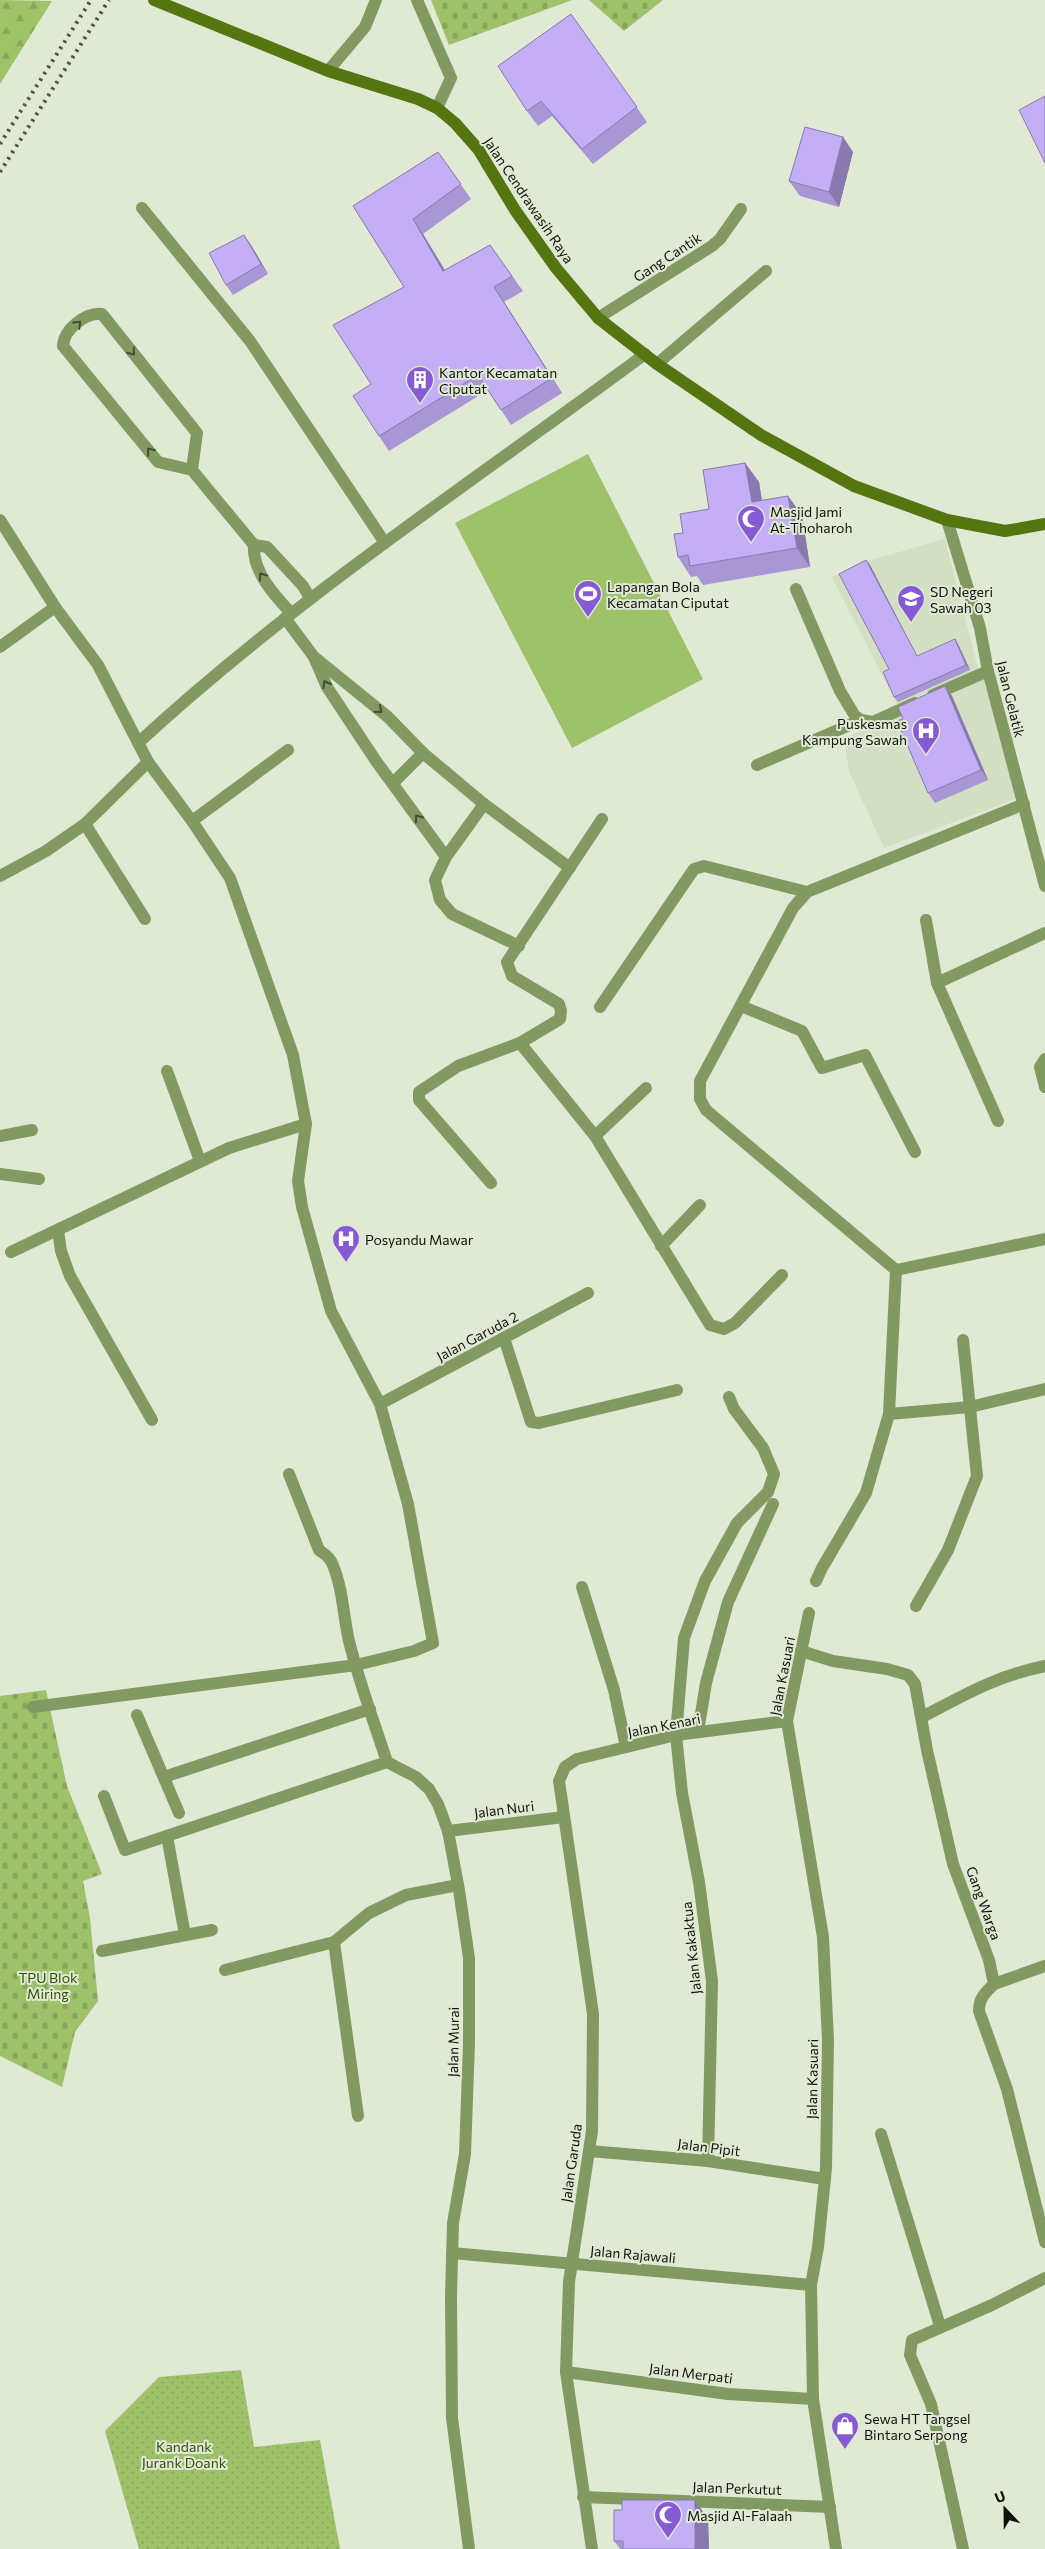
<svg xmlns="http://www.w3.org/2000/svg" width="1045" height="2549" font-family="Commissioner,sans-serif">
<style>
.built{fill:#d2dfc3}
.grass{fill:#9ec26a}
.forest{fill:url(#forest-firs)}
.cemetery{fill:url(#cemetery-stones)}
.park{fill:url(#park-dots)}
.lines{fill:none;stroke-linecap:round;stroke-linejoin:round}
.street{stroke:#829a61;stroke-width:12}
.secondary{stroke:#54750f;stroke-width:12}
.rail{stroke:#4f5449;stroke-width:4;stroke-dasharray:2.5 5;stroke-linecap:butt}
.wall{fill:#a996d4}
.shaded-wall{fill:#897aad}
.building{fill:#c4aff7;stroke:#897aad}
.oneway{stroke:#434f32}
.labels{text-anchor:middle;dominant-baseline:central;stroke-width:4;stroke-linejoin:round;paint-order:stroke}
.street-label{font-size:14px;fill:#0f120b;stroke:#e0e9d4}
.poi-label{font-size:14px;fill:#0f120b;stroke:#e0e9d4;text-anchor:start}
.park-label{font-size:14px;fill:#364d08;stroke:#e0e9d4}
</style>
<defs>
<pattern id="forest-firs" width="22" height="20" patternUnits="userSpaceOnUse" patternTransform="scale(1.25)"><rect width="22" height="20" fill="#9ec467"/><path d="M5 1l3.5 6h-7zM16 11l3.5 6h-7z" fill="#87a758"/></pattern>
<pattern id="cemetery-stones" width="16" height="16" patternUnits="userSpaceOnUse" patternTransform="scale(1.25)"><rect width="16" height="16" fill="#9ec26a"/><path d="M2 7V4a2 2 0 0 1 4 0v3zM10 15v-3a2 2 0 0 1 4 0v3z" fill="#87a65b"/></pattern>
<pattern id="park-dots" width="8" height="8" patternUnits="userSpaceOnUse" patternTransform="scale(1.25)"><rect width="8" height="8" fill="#9ec26a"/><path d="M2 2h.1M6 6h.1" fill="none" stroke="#87a65b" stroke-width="1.8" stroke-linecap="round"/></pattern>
</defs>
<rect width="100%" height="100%" fill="#e0e9d4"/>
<g class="built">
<path d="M945 539 978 669 898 706 832 577 861 563Z"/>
<path d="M983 677 1018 798 884 848 849 771 844 738Z"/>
</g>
<path class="grass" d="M588 454 703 679 572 748 455 523Z"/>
<path class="forest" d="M0 0 52 1 0 84Z"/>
<g class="cemetery">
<path d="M431 0H572L449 45Z"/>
<path d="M589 0H663L624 31Z"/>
<path d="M46 1690 67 1786 102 1874 83 1881 90 1918 98 2001 75 2032 62 2087 0 2056V1696Z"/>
</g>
<path class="park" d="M241 2370 254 2447 320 2440 340 2549H139L105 2431 159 2377Z"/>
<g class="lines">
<g class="street">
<path d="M417 0 451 78 437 108"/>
<path d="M328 71 365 27 376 0"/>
<path d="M142 208 250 341 385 543"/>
<path d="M598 318 712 246 720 239 741 209"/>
<path d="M657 364 766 271"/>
<path d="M192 470 197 433 102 314C86 312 64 329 63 346L158 462 192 470 254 545C252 571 274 595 291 613"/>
<path d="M0 520 55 607 98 665 148 762 192 821 230 878 293 1055 306 1124 298 1181 302 1207 331 1311 380 1404 408 1504 433 1643 414 1651 356 1665 33 1707"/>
<path d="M947 520 980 628 988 671 1045 886"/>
<path d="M254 545 267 547 303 586 310 598"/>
<path d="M796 589 840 691 855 716 861 720 873 722 915 703"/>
<path d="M285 618 314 657 327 687 376 761 446 857"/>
<path d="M0 647 55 607"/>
<path d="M314 657 388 717 423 753 484 804 570 868"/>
<path d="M933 695 988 671"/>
<path d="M138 743C295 598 474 481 645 354"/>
<path d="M757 765 861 720"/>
<path d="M393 783 423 753"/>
<path d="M484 804 446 857 435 880 440 900 452 914 519 946"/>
<path d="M192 821 288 750"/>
<path d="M85 824 145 919"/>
<path d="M0 876 46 851 85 824 148 762"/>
<path d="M926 920 937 983 998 1121"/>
<path d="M937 983 1045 933"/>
<path d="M741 1006 802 1031 822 1068 865 1055 915 1152"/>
<path d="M600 1007 694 869 704 866 807 892"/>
<path d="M520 1043 595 1136 710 1325 724 1329 735 1323 782 1275"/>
<path d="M1045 1059 1040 1067 1045 1087"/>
<path d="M167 1071 200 1161"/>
<path d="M0 1136 32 1130"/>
<path d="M595 1136 646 1088"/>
<path d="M0 1174 39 1179"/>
<path d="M491 1183 419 1100V1092L458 1066 520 1043 560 1019 561 1011 559 1004 512 976 507 962 602 819"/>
<path d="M58 1230 61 1251 70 1276 152 1420"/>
<path d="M661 1246 700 1205"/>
<path d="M11 1252 229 1148 306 1124"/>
<path d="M896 1270 706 1110 700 1099V1081L793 908 807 892 1024 804"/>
<path d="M896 1270 1045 1239"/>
<path d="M504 1338 531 1422 539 1423 677 1390"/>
<path d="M380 1404 588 1293"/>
<path d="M889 1414 970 1407 1045 1389"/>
<path d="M289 1474 319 1550C324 1554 329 1556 332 1563 343 1588 343 1615 349 1641 359 1682 374 1722 387 1762L416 1777 429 1789 438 1804 448 1831 459 1890 469 1958V2043L465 2154 453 2223 451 2297 452 2418 469 2549"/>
<path d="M816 1581 822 1568 866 1493 889 1414 896 1270"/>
<path d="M582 1587 614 1690 626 1747"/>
<path d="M916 1606 948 1550 977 1476 963 1340"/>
<path d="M809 1613 787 1721 823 1937 828 2040 826 2168 818 2247 811 2285 813 2399 836 2549"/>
<path d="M801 1651 833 1661 887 1669 908 1675 915 1684 927 1750 953 1864 989 1960 994 1984C985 1993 979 1998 979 2011L1007 2089 1045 2242"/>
<path d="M137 1715 179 1813"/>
<path d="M922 1717C966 1694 996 1676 1045 1666"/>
<path d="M698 1732 706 1683 728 1602 773 1504"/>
<path d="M164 1777 370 1709"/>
<path d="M104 1796 125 1850 387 1762"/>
<path d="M448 1831 564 1817"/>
<path d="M167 1836 185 1935"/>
<path d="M334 1942 358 2116"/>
<path d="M102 1951 212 1930"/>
<path d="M225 1970 334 1942 369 1913 406 1895 458 1885"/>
<path d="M994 1984 1045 1966"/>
<path d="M881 2134 940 2326"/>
<path d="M589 2151 708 2161 825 2179"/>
<path d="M708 2161 712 1981 699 1882 682 1793 676 1735 684 1638 705 1581 737 1523 768 1492 774 1474 763 1448 734 1409 729 1397"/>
<path d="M452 2253 811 2285"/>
<path d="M566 2372 728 2394 813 2399"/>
<path d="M583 2497 830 2507"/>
<path d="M592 2549 566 2372 569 2282 592 2131 593 2014 559 1781 565 1767 577 1759 676 1735 787 1721"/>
<path d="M963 2549 931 2404 910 2355 912 2340 992 2305 1045 2278"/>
</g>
<path class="secondary" d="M154 0 328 71 418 99 437 108 455 123 478 149 515 210 556 268 598 318 657 364 761 435 854 486 947 520 1005 531 1045 524"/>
<g class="rail">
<path d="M0 144 91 0"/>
<path d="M0 172 109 0"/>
</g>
</g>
<g class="wall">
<path d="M571 14 647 122 593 164 552 116 538 126 527 111Z"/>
<path d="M843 137 853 152 839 207 800 196 789 181Z"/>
<path d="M438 152 471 199 423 234 445 270 490 245 523 291 504 302 562 393 511 425 488 390 389 451 379 436 371 384 404 287 353 206Z"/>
<path d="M251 245 268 274 233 295 226 285Z"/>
<path d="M745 463 759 482 762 500 802 515 810 567 703 585 697 576 691 577 678 557 683 533 709 509Z"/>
<path d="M866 560 870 565 917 656 958 644 970 670 898 702 894 697Z"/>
<path d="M945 686 952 696 988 780 935 803 928 793 903 719Z"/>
<path d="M622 2510 708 2519 709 2549H620L614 2541Z"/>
</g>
<g class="shaded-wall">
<path d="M843 137 853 152 839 207 829 192Z"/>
<path d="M413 219 423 234 454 286 443 271Z"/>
<path d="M244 235 251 245 268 274 261 264Z"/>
<path d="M494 287 504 302 562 393 552 378Z"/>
<path d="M745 463 759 482 765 521 752 502Z"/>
<path d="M788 496 802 515 810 567 797 548Z"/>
<path d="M866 560 870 565 920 662 917 656Z"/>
<path d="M955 639 958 644 970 670 966 665Z"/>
<path d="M945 686 952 696 988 780 981 770Z"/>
<path d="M695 2500 708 2519 709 2549H695Z"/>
</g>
<g class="building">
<path d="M571 14 637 107 582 149 541 101 527 111 498 66Z"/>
<path d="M1045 96V163L1019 110Z"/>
<path d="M805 127 843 137 829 192 789 181Z"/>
<path d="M438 152 461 184 413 219 443 271 490 245 512 276 494 287 552 378 501 410 478 375 379 436 353 396 371 384 333 325 404 287 353 206Z"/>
<path d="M244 235 261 264 226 285 209 253Z"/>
<path d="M745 463 752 502 788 496 797 548 690 566 688 555 678 557 674 534 683 533 680 514 709 509 703 470Z"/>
<path d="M866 560 917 656 955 639 966 665 894 697 883 672 889 669 839 574Z"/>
<path d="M945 686 981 770 928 793 897 721 903 719 898 707Z"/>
<path d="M622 2500H695V2549H623V2541H614V2510H622Z"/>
</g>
<defs><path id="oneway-chevron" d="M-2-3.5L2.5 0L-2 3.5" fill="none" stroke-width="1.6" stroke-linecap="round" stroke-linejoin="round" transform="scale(1.25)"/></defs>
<g class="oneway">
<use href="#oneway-chevron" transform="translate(78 324) rotate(-44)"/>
<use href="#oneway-chevron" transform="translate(132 352) rotate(51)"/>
<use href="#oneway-chevron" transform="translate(150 451) rotate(-129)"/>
<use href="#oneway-chevron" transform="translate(262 576) rotate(-125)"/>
<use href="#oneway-chevron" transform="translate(326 684) rotate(-117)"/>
<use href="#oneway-chevron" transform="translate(379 710) rotate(40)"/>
<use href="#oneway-chevron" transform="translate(418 818) rotate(-125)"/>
</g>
<defs>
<symbol id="building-pin" viewBox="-11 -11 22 30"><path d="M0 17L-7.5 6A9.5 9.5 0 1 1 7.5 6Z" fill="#865ad3" stroke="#e0e9d4"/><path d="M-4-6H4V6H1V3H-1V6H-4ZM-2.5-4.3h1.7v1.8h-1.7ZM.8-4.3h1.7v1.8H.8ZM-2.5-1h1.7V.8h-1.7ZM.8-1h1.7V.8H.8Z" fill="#fff"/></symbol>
<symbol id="mosque-pin" viewBox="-11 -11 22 30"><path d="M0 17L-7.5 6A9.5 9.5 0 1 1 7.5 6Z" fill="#865ad3" stroke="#e0e9d4"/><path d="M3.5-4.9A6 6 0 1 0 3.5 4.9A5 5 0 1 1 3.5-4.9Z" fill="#fff"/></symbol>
<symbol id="stadium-pin" viewBox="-11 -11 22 30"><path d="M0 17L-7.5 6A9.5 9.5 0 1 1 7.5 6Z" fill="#865ad3" stroke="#e0e9d4"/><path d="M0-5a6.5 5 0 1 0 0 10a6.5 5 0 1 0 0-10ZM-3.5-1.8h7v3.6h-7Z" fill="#fff"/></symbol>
<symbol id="school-pin" viewBox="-11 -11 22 30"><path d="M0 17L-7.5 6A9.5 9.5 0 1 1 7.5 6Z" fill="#865ad3" stroke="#e0e9d4"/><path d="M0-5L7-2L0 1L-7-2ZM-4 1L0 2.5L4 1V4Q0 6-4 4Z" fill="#fff"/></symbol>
<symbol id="hospital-pin" viewBox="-11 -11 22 30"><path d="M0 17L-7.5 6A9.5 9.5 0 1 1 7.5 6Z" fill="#865ad3" stroke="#e0e9d4"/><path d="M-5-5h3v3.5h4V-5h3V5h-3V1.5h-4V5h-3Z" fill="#fff"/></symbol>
<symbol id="shop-pin" viewBox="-11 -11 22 30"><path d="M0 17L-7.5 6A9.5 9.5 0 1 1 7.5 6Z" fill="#865ad3" stroke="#e0e9d4"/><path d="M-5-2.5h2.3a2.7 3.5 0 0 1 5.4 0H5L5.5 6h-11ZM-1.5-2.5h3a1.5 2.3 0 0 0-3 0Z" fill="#fff"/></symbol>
</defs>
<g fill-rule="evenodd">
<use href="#building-pin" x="404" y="364" width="32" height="43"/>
<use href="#mosque-pin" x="735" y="503" width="32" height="43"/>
<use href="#stadium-pin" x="572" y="578" width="32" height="43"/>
<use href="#school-pin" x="895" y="583" width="32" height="43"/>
<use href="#hospital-pin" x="910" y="715" width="32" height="43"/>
<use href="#hospital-pin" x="330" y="1223" width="32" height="43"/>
<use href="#shop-pin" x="829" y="2410" width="32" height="43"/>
<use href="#mosque-pin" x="652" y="2499" width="32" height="43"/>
</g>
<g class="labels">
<g class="street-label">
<text transform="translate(529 200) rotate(56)">Jalan Cendrawasih Raya</text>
<text transform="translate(667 257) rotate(-33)">Gang Cantik</text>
<text transform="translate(1011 699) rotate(76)">Jalan Gelatik</text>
<text transform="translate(477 1336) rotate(-28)">Jalan Garuda 2</text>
<text transform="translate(782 1676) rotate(-79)">Jalan Kasuari</text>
<text transform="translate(664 1725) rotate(-11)">Jalan Kenari</text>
<text transform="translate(504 1809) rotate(-7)">Jalan Nuri</text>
<text transform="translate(984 1903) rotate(70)">Gang Warga</text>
<text transform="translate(691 1948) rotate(-96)">Jalan Kakaktua</text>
<text transform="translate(453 2042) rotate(-89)">Jalan Murai</text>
<text transform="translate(812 2079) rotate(-89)">Jalan Kasuari</text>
<text transform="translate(709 2147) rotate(7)">Jalan Pipit</text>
<text transform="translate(571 2163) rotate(-82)">Jalan Garuda</text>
<text transform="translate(633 2254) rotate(5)">Jalan Rajawali</text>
<text transform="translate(691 2373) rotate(7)">Jalan Merpati</text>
<text transform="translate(737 2488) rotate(2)">Jalan Perkutut</text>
</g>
<g class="poi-label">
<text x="439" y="372">Kantor Kecamatan<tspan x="439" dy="16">Ciputat</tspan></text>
<text x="770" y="511">Masjid Jami<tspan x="770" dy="16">At-Thoharoh</tspan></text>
<text x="607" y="586">Lapangan Bola<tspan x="607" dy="16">Kecamatan Ciputat</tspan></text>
<text x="930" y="591">SD Negeri<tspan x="930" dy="16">Sawah 03</tspan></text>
<text x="907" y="723" text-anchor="end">Puskesmas<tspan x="907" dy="16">Kampung Sawah</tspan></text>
<text x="365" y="1239">Posyandu Mawar</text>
<text x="864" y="2418">Sewa HT Tangsel<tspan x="864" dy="16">Bintaro Serpong</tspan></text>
<text x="687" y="2515">Masjid Al-Falaah</text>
</g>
<g class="park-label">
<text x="48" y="1977">TPU Blok<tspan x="48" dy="16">Miring</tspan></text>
<text x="184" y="2446">Kandank<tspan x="184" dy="16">Jurank Doank</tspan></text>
</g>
</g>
<g transform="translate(1005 2509) rotate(338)" stroke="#e0e9d4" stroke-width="4" paint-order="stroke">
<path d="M0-4L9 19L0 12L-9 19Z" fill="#0f120b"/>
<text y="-8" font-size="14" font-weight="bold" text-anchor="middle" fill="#0f120b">U</text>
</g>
</svg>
